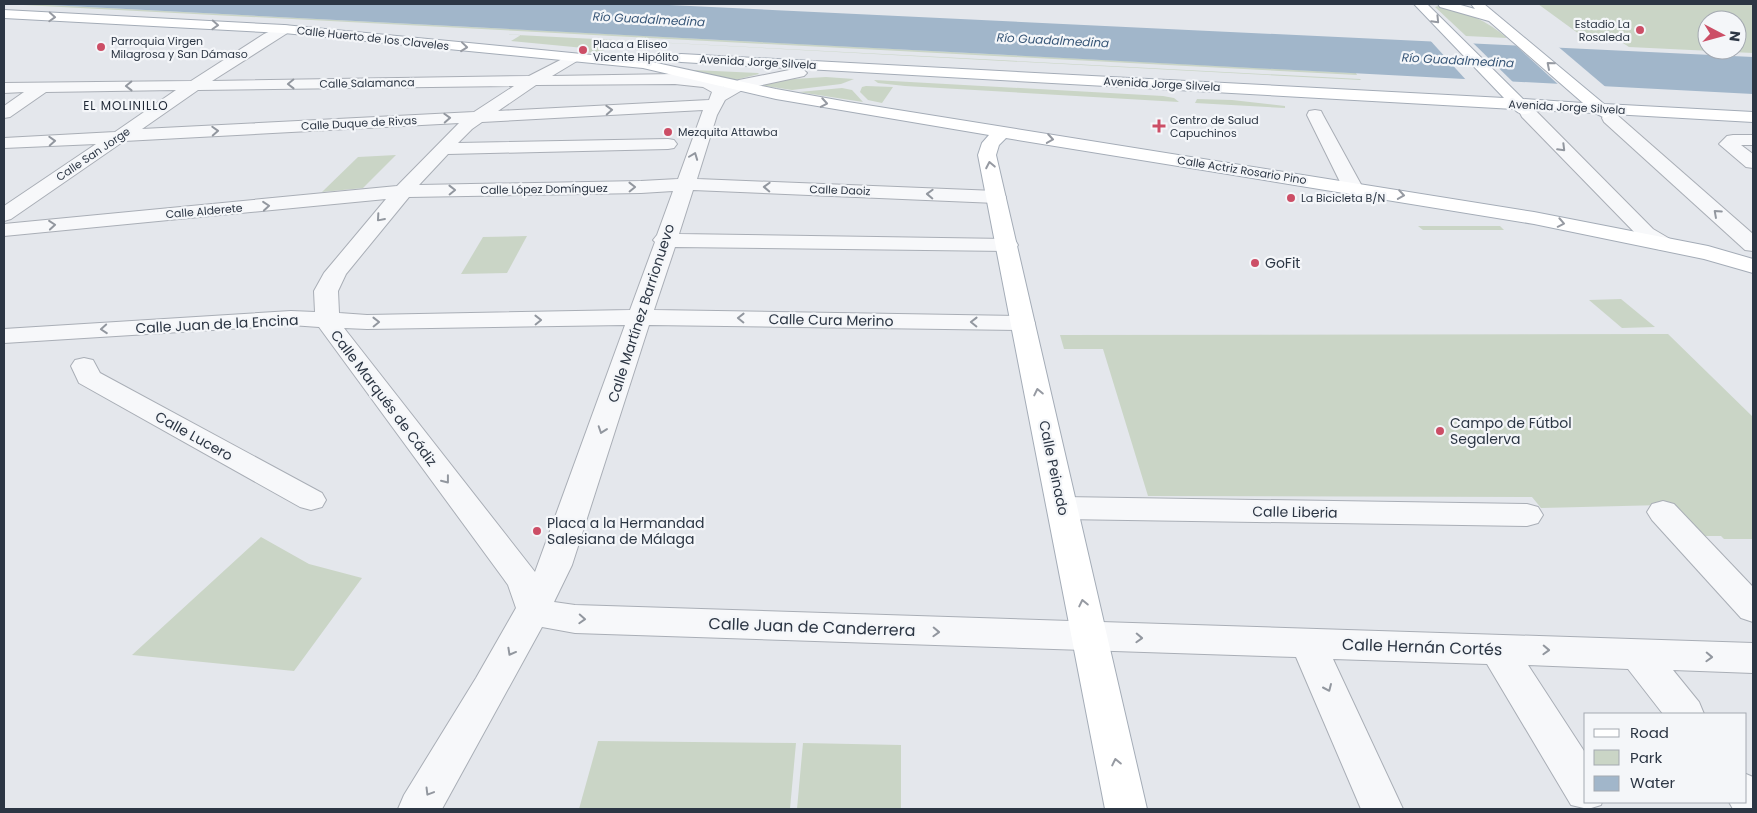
<svg xmlns="http://www.w3.org/2000/svg" width="1757" height="813" font-family="Poppins,sans-serif">
<style>
.green{fill:#cad5c6;fill-rule:evenodd}
.water{fill:#a1b6ca}
.pier{fill:#e4e7ec}
.lines{fill:none;stroke-linecap:round;stroke-linejoin:round}
.minor-casing{stroke:#a9aeb6;stroke-width:2}
.major-casing{stroke:#a4acb7;stroke-width:2}
.minor{fill:#f7f8fa;fill-rule:evenodd}
.major{fill:#fff;fill-rule:evenodd}
.oneway{stroke:#969aa2}
.oneway2{stroke:#92979f}
.poi-dot{fill:#cc4e66;stroke:#f4f6f9;stroke-width:2}
.labels{text-anchor:middle;dominant-baseline:central;stroke-width:4.5;stroke-linejoin:round;paint-order:stroke}
.far-poi-label{font-size:11px;fill:#2c3644;stroke:#f4f6f9;text-anchor:start}
.far-street-label{font-size:11px;fill:#2c3644;stroke:#f4f6f9}
.far-water-label{font-size:12px;font-style:italic;fill:#375677;stroke:#f4f6f9}
.far-neighbourhood-label{font-size:12px;letter-spacing:1px;fill:#1e2735;stroke:#f4f6f9}
.poi-label{font-size:14px;fill:#2c3644;stroke:#f4f6f9;text-anchor:start}
.street-label{font-size:14px;fill:#2c3644;stroke:#f4f6f9}
.near-street-label{font-size:16px;fill:#2c3644;stroke:#f4f6f9}
</style>
<rect width="100%" height="100%" fill="#e4e7ec"/>
<g class="green">
<path d="M4 4H30L1356 73 1357 75Z"/>
<path d="M1538 4H1753V53L1629 47 1620 41 1586 39ZM1707 20H1737V50H1707Z"/>
<path d="M1438 6C1463 10 1488 21 1507 38L1466 36 1435 7Z"/>
<path d="M4 8 1360 79 1361 80 612 40 616 46C604 51 591 54 578 52L584 48 511 41 521 35Z"/>
<path d="M693 70 758 73 759 74 735 80 690 71Z"/>
<path d="M826 77 854 79 841 84 792 90 758 85 777 80Z"/>
<path d="M874 80 1163 96 1174 98 1179 102 905 86 878 83Z"/>
<path d="M866 86 893 87 882 103 868 100 860 92 862 87Z"/>
<path d="M842 88 852 90 863 102 799 92Z"/>
<path d="M1197 99 1232 100 1285 106V108L1195 103Z"/>
<path d="M396 155 363 188 322 192 358 157Z"/>
<path d="M1418 226H1500L1504 230H1423Z"/>
<path d="M527 236 507 273 461 274 483 237Z"/>
<path d="M1621 299 1655 327 1622 328 1589 300Z"/>
<path d="M1668 334 1753 417V539H1724L1721 536H1699L1663 505 1541 508 1532 497 1148 496 1103 349H1064L1060 335Z"/>
<path d="M261 537 309 564 362 578 294 671 132 655Z"/>
<path d="M598 741 796 743 790 809H579Z"/>
<path d="M803 743 901 745V809H797Z"/>
</g>
<path class="water" d="M30 4H648L1753 57V94Z"/>
<g class="pier">
<path d="M1428 38 1470 40 1515 84 1467 81Z"/>
<path d="M1512 42 1555 44 1608 89 1560 86Z"/>
</g>
<g class="lines">
<defs>
<g id="minor">
<path d="M284 25 289 26 291 29 289 32 212 81 529 76 572 54 577 55 579 58 577 61 552 76 675 74 707 78 725 87 739 80 799 68 804 70 807 73 804 76 744 89 725 100 717 115 697 179 996 191 1003 193 1006 197 1003 201 996 203 693 190 679 234 1007 239 1015 240 1018 245 1015 250 1007 251 675 247 654 310 1023 316 1032 318 1035 323 1032 328 1023 330 649 325 572 565 554 602 575 605 1753 643V673L1673 670 1699 702 1704 714H1663L1628 669 1528 665 1586 754V802H1602L1601 805 1588 809 1571 805 1487 664 1333 659 1403 809H1361L1296 657 575 633 542 627 442 809H398L404 795 476 678 516 608 508 585 503 578 319 327 291 325 4 343V329L291 311 315 312 314 291 324 273 386 199 4 236V224L397 186 459 123 124 141 11 219 4 221V206L96 144 4 148V138L115 132 176 90 46 92 10 117 4 118V106L24 92 4 93V83L191 81 264 34ZM675 84 703 87 712 92 709 100 498 111 536 85ZM514 86 474 112 142 129 198 90ZM703 110 678 179 641 181 419 185 448 154 668 149 674 148 677 144 674 140 668 139 458 143 472 129 482 122ZM673 191 657 235 653 240 655 242 630 310 367 315 339 313 338 291 346 274 409 197 641 193ZM625 325 535 572 344 328 367 329Z"/>
<path d="M1528 108 1534 109 1653 229 1670 239 1673 244 1670 249C1656 252 1649 245 1639 237L1522 117 1520 113 1522 109Z"/>
<path d="M1315 110 1321 111 1323 115 1363 188 1360 192 1353 194 1346 192 1343 188 1307 115 1309 111Z"/>
<path d="M1610 113 1616 114 1753 234V251L1745 250 1604 122 1602 118 1604 114Z"/>
<path d="M1733 135H1753V145H1741L1753 154V168L1746 167 1719 144 1727 136Z"/>
<path d="M84 358 93 360 100 373 322 493 326 500 322 507 311 510 300 507 79 383 71 366 75 360Z"/>
<path d="M1063 497 1527 504 1538 507 1543 515 1538 523 1527 526 1063 519 1052 516 1047 508 1052 500Z"/>
<path d="M1663 501 1674 504 1753 587V622L1741 618 1652 520 1647 512 1652 504Z"/>
<path d="M1746 774 1753 777V809H1733L1729 802H1746Z"/>
</g>
<g id="major">
<path d="M1414 4H1427L1523 99 1583 103 1489 21 1440 7 1438 4H1457L1475 9 1471 4H1484L1604 104 1753 112V122L1612 114 1605 118 1595 113 1532 110 1530 113C1522 115 1519 114 1514 109L681 62 676 61 674 58 676 55 681 54 1504 98Z"/>
<path d="M4 10 284 25 643 60 776 89 848 102 1534 212 1708 246 1753 259V273L1704 259 1534 224 1006 138 999 145 996 155 1147 809H1105L978 155 982 143 989 135 776 99 643 68 284 33 4 18Z"/>
</g>
</defs>
<use href="#minor" class="minor-casing"/>
<use href="#major" class="major-casing"/>
<use href="#minor" class="minor"/>
<use href="#major" class="major"/>
</g>
<defs><path id="oneway-chevron" d="M-2-3.5L2.5 0L-2 3.5" fill="none" stroke-width="1.6" stroke-linecap="round" stroke-linejoin="round" transform="scale(1.25)"/></defs>
<g class="oneway">
<use href="#oneway-chevron" transform="translate(52 17) rotate(3)"/>
<use href="#oneway-chevron" transform="translate(1436 20) rotate(46)"/>
<use href="#oneway-chevron" transform="translate(215 25) rotate(3)"/>
<use href="#oneway-chevron" transform="translate(464 47) rotate(6)"/>
<use href="#oneway-chevron" transform="translate(1550 65) rotate(-139)"/>
<use href="#oneway-chevron" transform="translate(824 103) rotate(10)"/>
<use href="#oneway-chevron" transform="translate(1050 139) rotate(9)"/>
<use href="#oneway-chevron" transform="translate(990 165) rotate(-101)"/>
<use href="#oneway-chevron" transform="translate(1401 195) rotate(9)"/>
<use href="#oneway-chevron" transform="translate(1561 223) rotate(11)"/>
<use href="#oneway-chevron" transform="translate(1038 392) rotate(-102)"/>
<use href="#oneway-chevron" transform="translate(1083 603) rotate(-102)"/>
<use href="#oneway-chevron" transform="translate(1116 762) rotate(-102)"/>
</g>
<g class="oneway2">
<use href="#oneway-chevron" transform="translate(291 84) rotate(179)"/>
<use href="#oneway-chevron" transform="translate(129 86) rotate(179)"/>
<use href="#oneway-chevron" transform="translate(609 110) rotate(-3)"/>
<use href="#oneway-chevron" transform="translate(447 118) rotate(-3)"/>
<use href="#oneway-chevron" transform="translate(215 131) rotate(-3)"/>
<use href="#oneway-chevron" transform="translate(52 141) rotate(-3)"/>
<use href="#oneway-chevron" transform="translate(1562 148) rotate(45)"/>
<use href="#oneway-chevron" transform="translate(694 156) rotate(-69)"/>
<use href="#oneway-chevron" transform="translate(632 187) rotate(-1)"/>
<use href="#oneway-chevron" transform="translate(767 187) rotate(-178)"/>
<use href="#oneway-chevron" transform="translate(452 190) rotate(-1)"/>
<use href="#oneway-chevron" transform="translate(930 194) rotate(-178)"/>
<use href="#oneway-chevron" transform="translate(266 206) rotate(-5)"/>
<use href="#oneway-chevron" transform="translate(1717 213) rotate(-138)"/>
<use href="#oneway-chevron" transform="translate(380 218) rotate(131)"/>
<use href="#oneway-chevron" transform="translate(52 225) rotate(-5)"/>
<use href="#oneway-chevron" transform="translate(741 318) rotate(-179)"/>
<use href="#oneway-chevron" transform="translate(538 320) rotate(-1)"/>
<use href="#oneway-chevron" transform="translate(376 322) rotate(-1)"/>
<use href="#oneway-chevron" transform="translate(974 322) rotate(-179)"/>
<use href="#oneway-chevron" transform="translate(104 329) rotate(176)"/>
<use href="#oneway-chevron" transform="translate(602 430) rotate(109)"/>
<use href="#oneway-chevron" transform="translate(446 480) rotate(52)"/>
<use href="#oneway-chevron" transform="translate(582 619) rotate(3)"/>
<use href="#oneway-chevron" transform="translate(936 632) rotate(2)"/>
<use href="#oneway-chevron" transform="translate(1139 638) rotate(2)"/>
<use href="#oneway-chevron" transform="translate(1546 650) rotate(2)"/>
<use href="#oneway-chevron" transform="translate(511 652) rotate(119)"/>
<use href="#oneway-chevron" transform="translate(1709 657) rotate(2)"/>
<use href="#oneway-chevron" transform="translate(1328 688) rotate(66)"/>
<use href="#oneway-chevron" transform="translate(429 792) rotate(121)"/>
</g>
<g class="poi-dot">
<circle cx="1640" cy="30" r="5"/>
<circle cx="101" cy="47" r="5"/>
<circle cx="583" cy="50" r="5"/>
<path d="M1156.5 118.5h5v5h5v5h-5v5h-5v-5h-5v-5h5z"/>
<circle cx="668" cy="132" r="5"/>
<circle cx="1291" cy="198" r="5"/>
<circle cx="1255" cy="263" r="5"/>
<circle cx="1440" cy="431" r="5"/>
<circle cx="537" cy="531" r="5"/>
</g>
<g class="labels">
<g class="far-poi-label">
<text x="1630" y="24" text-anchor="end">Estadio La<tspan x="1630" dy="13">Rosaleda</tspan></text>
<text x="111" y="41">Parroquia Virgen<tspan x="111" dy="13">Milagrosa y San Dámaso</tspan></text>
<text x="593" y="44">Placa a Eliseo<tspan x="593" dy="13">Vicente Hipólito</tspan></text>
<text x="1170" y="120">Centro de Salud<tspan x="1170" dy="13">Capuchinos</tspan></text>
<text x="678" y="132">Mezquita Attawba</text>
<text x="1301" y="198">La Bicicleta B/N</text>
</g>
<g class="far-street-label">
<text transform="translate(373 38) rotate(6)">Calle Huerto de los Claveles</text>
<text transform="translate(758 62) rotate(3)">Avenida Jorge Silvela</text>
<text transform="translate(367 83) rotate(-1)">Calle Salamanca</text>
<text transform="translate(1162 84) rotate(3)">Avenida Jorge Silvela</text>
<text transform="translate(1567 107) rotate(3)">Avenida Jorge Silvela</text>
<text transform="translate(359 123) rotate(-3)">Calle Duque de Rivas</text>
<text transform="translate(93 154) rotate(-34)">Calle San Jorge</text>
<text transform="translate(1242 170) rotate(9)">Calle Actriz Rosario Pino</text>
<text transform="translate(544 189) rotate(-1)">Calle López Domínguez</text>
<text transform="translate(840 190) rotate(2)">Calle Daoiz</text>
<text transform="translate(204 211) rotate(-5)">Calle Alderete</text>
</g>
<g class="far-water-label">
<text transform="translate(649 19) rotate(3)">Río Guadalmedina</text>
<text transform="translate(1053 40) rotate(3)">Río Guadalmedina</text>
<text transform="translate(1458 60) rotate(3)">Río Guadalmedina</text>
</g>
<g class="far-neighbourhood-label">
<text x="126" y="105">EL MOLINILLO</text>
</g>
<g class="poi-label">
<text x="1265" y="263">GoFit</text>
<text x="1450" y="423">Campo de Fútbol<tspan x="1450" dy="16">Segalerva</tspan></text>
<text x="547" y="523">Placa a la Hermandad<tspan x="547" dy="16">Salesiana de Málaga</tspan></text>
</g>
<g class="street-label">
<text transform="translate(641 313) rotate(-72)">Calle Martínez Barrionuevo</text>
<text transform="translate(831 320) rotate(1)">Calle Cura Merino</text>
<text transform="translate(217 324) rotate(-3)">Calle Juan de la Encina</text>
<text transform="translate(384 398) rotate(53)">Calle Marqués de Cádiz</text>
<text transform="translate(194 436) rotate(29)">Calle Lucero</text>
<text transform="translate(1054 468) rotate(78)">Calle Peinado</text>
<text transform="translate(1295 512) rotate(1)">Calle Liberia</text>
</g>
<g class="near-street-label">
<text transform="translate(812 627) rotate(2)">Calle Juan de Canderrera</text>
<text transform="translate(1422 647) rotate(2)">Calle Hernán Cortés</text>
</g>
</g>
<rect width="1757" height="813" fill="none" stroke="#2c3644" stroke-width="10"/>
<rect x="1584" y="713" width="162" height="90" fill="#f4f6f9" stroke="#a4a9b1"/>
<rect x="1594" y="729" width="25" height="8" fill="#ffffff" stroke="#a4a9b1"/>
<text x="1630" y="738" font-size="15" fill="#2c3644">Road</text>
<rect x="1594" y="750" width="25" height="15" fill="#cad5c6" stroke="#a4a9b1"/>
<text x="1630" y="763" font-size="15" fill="#2c3644">Park</text>
<rect x="1594" y="776" width="25" height="15" fill="#a1b6ca" stroke="#a4a9b1"/>
<text x="1630" y="788" font-size="15" fill="#2c3644">Water</text>
<g transform="translate(1722 35) rotate(96)"><circle r="24" fill="#f4f6f9" stroke="#a4a9b1"/>
<path d="M0-4L9 19L0 12L-9 19Z" fill="#cc4e66"/>
<text y="-8" font-size="14" font-weight="bold" text-anchor="middle" fill="#2c3644">N</text>
</g>
</svg>
